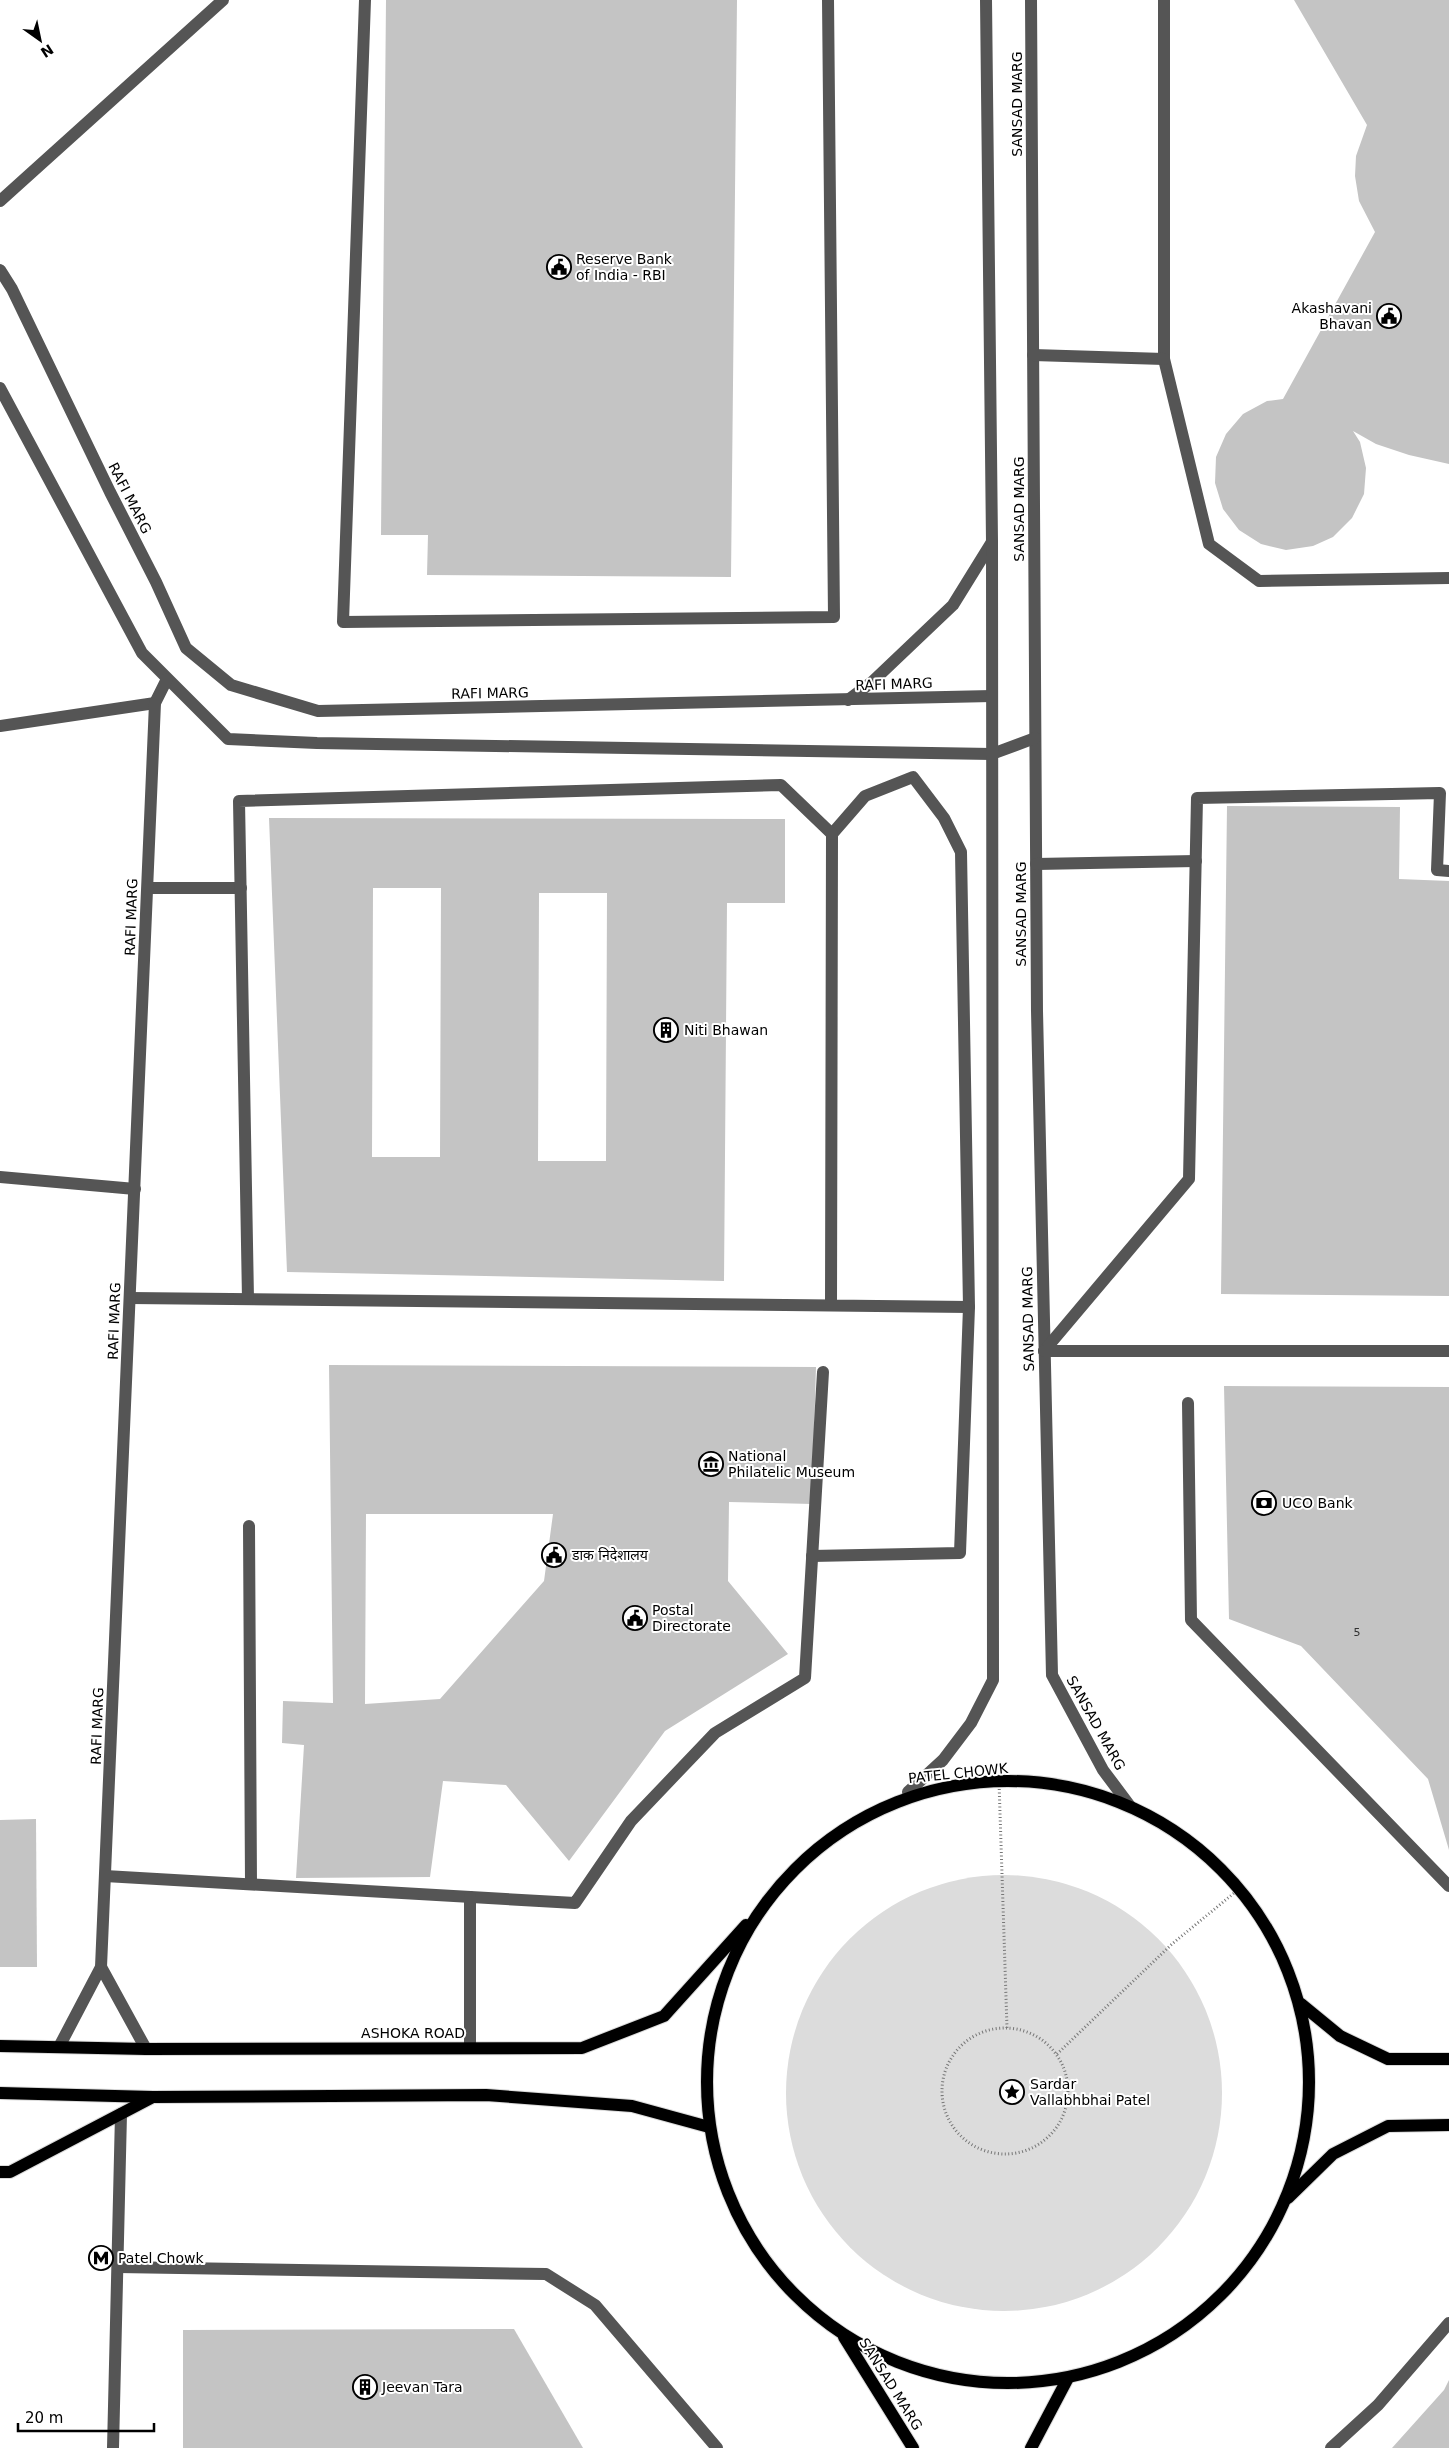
<svg xmlns="http://www.w3.org/2000/svg" width="1449" height="2448" font-family="'DejaVu Sans','Noto Sans Devanagari',sans-serif">
<style>
.green{fill:#dcdcdc}
.building{fill:#c4c4c4;fill-rule:evenodd}
.lines{fill:none;stroke-linecap:round;stroke-linejoin:round}
.major-casing{stroke:#dbdbdb;stroke-width:14}
.path{stroke:#777;stroke-width:3;stroke-dasharray:1 2.5;stroke-linecap:butt}
.minor{stroke:#555;stroke-width:12}
.major{stroke:#000;stroke-width:12}
.labels{text-anchor:middle;dominant-baseline:central;stroke-width:4;stroke-linejoin:round;paint-order:stroke}
.number-label{font-size:11px;fill:#313131}
.street-label{font-size:14px;fill:#000;stroke:#fff}
.poi-label{font-size:14px;fill:#000;stroke:#fff;text-anchor:start}
</style>
<rect width="100%" height="100%" fill="#fff"/>
<circle class="green" cx="1004" cy="2093" r="218"/>
<g class="building">
<path d="M386 0H737L731 577 427 575 428 535H381Z"/>
<path d="M1294 0H1449V464L1409 455 1376 444 1353 431 1360 442 1366 468 1364 494 1352 518 1333 537 1313 546 1286 550 1261 544 1239 530 1223 509 1215 483 1216 457 1226 434 1243 414 1267 401 1283 399 1375 232 1359 201 1355 176 1356 156 1367 125Z"/>
<path d="M1227 806 1400 807 1399 879 1449 881V1296L1221 1294Z"/>
<path d="M269 818 785 819V903H727L724 1281 287 1272ZM373 888H441L440 1157H372ZM539 893H607L606 1161H538Z"/>
<path d="M329 1365 816 1367 812 1504 729 1502 728 1581 788 1654 665 1731 569 1861 506 1785 443 1781 430 1877 296 1878 304 1745 282 1743 283 1701 333 1703ZM366 1514H553L544 1581 440 1699 365 1704Z"/>
<path d="M1224 1386 1449 1387V1850L1428 1779 1301 1646 1229 1619Z"/>
<path d="M36 1819 37 1967H0V1820Z"/>
<path d="M514 2329 583 2448H183V2330Z"/>
<path d="M1449 2380V2448H1392L1444 2390Z"/>
</g>
<g class="lines">
<defs>
<g id="major">
<circle cx="1008" cy="2082" r="301"/>
<path d="M1301 2004 1340 2036 1388 2059H1449"/>
<path d="M0 2046 146 2049 582 2048 664 2016 746 1925"/>
<path d="M0 2093 153 2097 486 2095 632 2106 709 2127"/>
<path d="M0 2172H10L151 2098"/>
<path d="M1288 2198 1333 2154 1388 2126 1449 2125"/>
<path d="M844 2337 913 2448"/>
<path d="M1031 2448 1068 2378"/>
</g>
</defs>
<use href="#major" class="major-casing"/>
<g class="path">
<path d="M999 1782 1007 2028"/>
<circle cx="1005" cy="2091" r="63"/>
<path d="M1057 2054 1172 1944 1239 1889"/>
</g>
<g class="minor">
<path d="M365 0 343 622 834 617 828 0"/>
<path d="M1031 0 1037 1011 1052 1675 1103 1770 1130 1806"/>
<path d="M1164 0V359L1209 544 1259 581 1449 578"/>
<path d="M0 201 223 0"/>
<path d="M0 270 12 289 110 492 156 582 186 648 231 685 318 711 992 696"/>
<path d="M1033 355 1164 359"/>
<path d="M0 388 142 653 228 739 317 743 992 754 1035 738"/>
<path d="M848 700 872 682 953 605 992 542"/>
<path d="M0 726 155 703"/>
<path d="M1036 864 1196 861"/>
<path d="M148 888H241"/>
<path d="M0 1177 135 1189"/>
<path d="M130 1298 969 1307 961 852 944 818 913 777 865 796 832 834 831 1305"/>
<path d="M248 1299 239 801 781 785 832 834"/>
<path d="M1044 1351 1189 1179 1197 798 1440 793 1437 870 1449 871"/>
<path d="M1044 1351H1449"/>
<path d="M1188 1403 1191 1620 1449 1886"/>
<path d="M249 1526 251 1884"/>
<path d="M812 1556 960 1553 969 1307"/>
<path d="M908 1792 943 1760 971 1723 993 1680 992 542 986 0"/>
<path d="M105 1876 575 1903 631 1821 715 1733 805 1678 823 1372"/>
<path d="M101 1967 146 2049"/>
<path d="M59 2047 101 1967 155 703 167 679"/>
<path d="M470 2048V1897"/>
<path d="M118 2267 546 2274 595 2305 717 2448"/>
<path d="M113 2448 121 2114"/>
<path d="M1331 2448 1378 2405 1449 2323"/>
</g>
<use href="#major" class="major"/>
</g>
<defs>
<symbol id="civic-ring" viewBox="-11 -11 22 22"><circle r="9.5" fill="#fff" stroke="#000" stroke-width="1.5"/><path d="M-.6-6.5H3V-4.5H.6V-3L4-1V1h2V6H-6V1h2V-1L-.6-3ZM-1.2 2.5V6h2.4V2.5Z" fill="#000"/></symbol>
<symbol id="building-ring" viewBox="-11 -11 22 22"><circle r="9.5" fill="#fff" stroke="#000" stroke-width="1.5"/><path d="M-4-6H4V6H1V3H-1V6H-4ZM-2.5-4.3h1.7v1.8h-1.7ZM.8-4.3h1.7v1.8H.8ZM-2.5-1h1.7V.8h-1.7ZM.8-1h1.7V.8H.8Z" fill="#000"/></symbol>
<symbol id="museum-ring" viewBox="-11 -11 22 22"><circle r="9.5" fill="#fff" stroke="#000" stroke-width="1.5"/><path d="M0-6L6-3V-2H-6V-3ZM-5-1h2V3h-2ZM-1-1h2V3h-2ZM3-1h2V3H3ZM-6 4H6V6H-6Z" fill="#000"/></symbol>
<symbol id="bank-ring" viewBox="-11 -11 22 22"><circle r="9.5" fill="#fff" stroke="#000" stroke-width="1.5"/><path d="M-6-4H6V4H-6ZM0-2.3a2.3 2.3 0 1 0 0 4.6a2.3 2.3 0 1 0 0-4.6Z" fill="#000"/></symbol>
<symbol id="sight-ring" viewBox="-11 -11 22 22"><circle r="9.5" fill="#fff" stroke="#000" stroke-width="1.5"/><path d="M0-6L1.8-2.2L6-1.7L2.9 1.2L3.7 5.4L0 3.3L-3.7 5.4L-2.9 1.2L-6-1.7L-1.8-2.2Z" fill="#000"/></symbol>
<symbol id="metro-ring" viewBox="-11 -11 22 22"><circle r="9.5" fill="#fff" stroke="#000" stroke-width="1.5"/><path d="M-5.5 5V-5H-3L0 0L3-5H5.5V5H3V-.5L0 4L-3-.5V5Z" fill="#000"/></symbol>
</defs>
<g fill-rule="evenodd">
<use href="#civic-ring" x="545" y="253" width="28" height="28"/>
<use href="#civic-ring" x="1375" y="302" width="28" height="28"/>
<use href="#building-ring" x="652" y="1016" width="28" height="28"/>
<use href="#museum-ring" x="697" y="1450" width="28" height="28"/>
<use href="#bank-ring" x="1250" y="1489" width="28" height="28"/>
<use href="#civic-ring" x="540" y="1541" width="28" height="28"/>
<use href="#civic-ring" x="621" y="1604" width="28" height="28"/>
<use href="#sight-ring" x="998" y="2078" width="28" height="28"/>
<use href="#metro-ring" x="87" y="2244" width="28" height="28"/>
<use href="#building-ring" x="351" y="2373" width="28" height="28"/>
</g>
<g class="labels">
<g class="number-label">
<text x="1357" y="1632">5</text>
</g>
<g class="street-label">
<text transform="translate(1017 104) rotate(-90)">SANSAD MARG</text>
<text transform="translate(130 498) rotate(63)">RAFI MARG</text>
<text transform="translate(1019 509) rotate(-90)">SANSAD MARG</text>
<text transform="translate(894 684) rotate(-2)">RAFI MARG</text>
<text transform="translate(490 693) rotate(-1)">RAFI MARG</text>
<text transform="translate(1021 914) rotate(-90)">SANSAD MARG</text>
<text transform="translate(131 917) rotate(-88)">RAFI MARG</text>
<text transform="translate(1028 1319) rotate(-91)">SANSAD MARG</text>
<text transform="translate(114 1321) rotate(-88)">RAFI MARG</text>
<text transform="translate(1096 1723) rotate(61)">SANSAD MARG</text>
<text transform="translate(97 1726) rotate(-88)">RAFI MARG</text>
<text transform="translate(958 1773) rotate(-6)">PATEL CHOWK</text>
<text x="413" y="2033">ASHOKA ROAD</text>
<text transform="translate(891 2384) rotate(58)">SANSAD MARG</text>
</g>
<g class="poi-label">
<text x="576" y="259">Reserve Bank<tspan x="576" dy="16">of India - RBI</tspan></text>
<text x="1372" y="308" text-anchor="end">Akashavani<tspan x="1372" dy="16">Bhavan</tspan></text>
<text x="684" y="1030">Niti Bhawan</text>
<text x="728" y="1456">National<tspan x="728" dy="16">Philatelic Museum</tspan></text>
<text x="1282" y="1503">UCO Bank</text>
<text x="572" y="1555">डाक निदेशालय</text>
<text x="652" y="1610">Postal<tspan x="652" dy="16">Directorate</tspan></text>
<text x="1030" y="2084">Sardar<tspan x="1030" dy="16">Vallabhbhai Patel</tspan></text>
<text x="118" y="2258">Patel Chowk</text>
<text x="382" y="2387">Jeevan Tara</text>
</g>
</g>
<g transform="translate(40 40) rotate(147)" stroke="#ffffff" stroke-width="4" paint-order="stroke">
<path d="M0-4L9 19L0 12L-9 19Z" fill="#000000"/>
<text y="-8" font-size="14" font-weight="bold" text-anchor="middle" fill="#000000">N</text>
</g>
<path d="M18 2423v8h136v-8" fill="none" stroke="#000000" stroke-width="2.5"/>
<text x="25" y="2423" font-size="15" fill="#000000" stroke="#ffffff" stroke-width="4" paint-order="stroke">20 m</text>
</svg>
